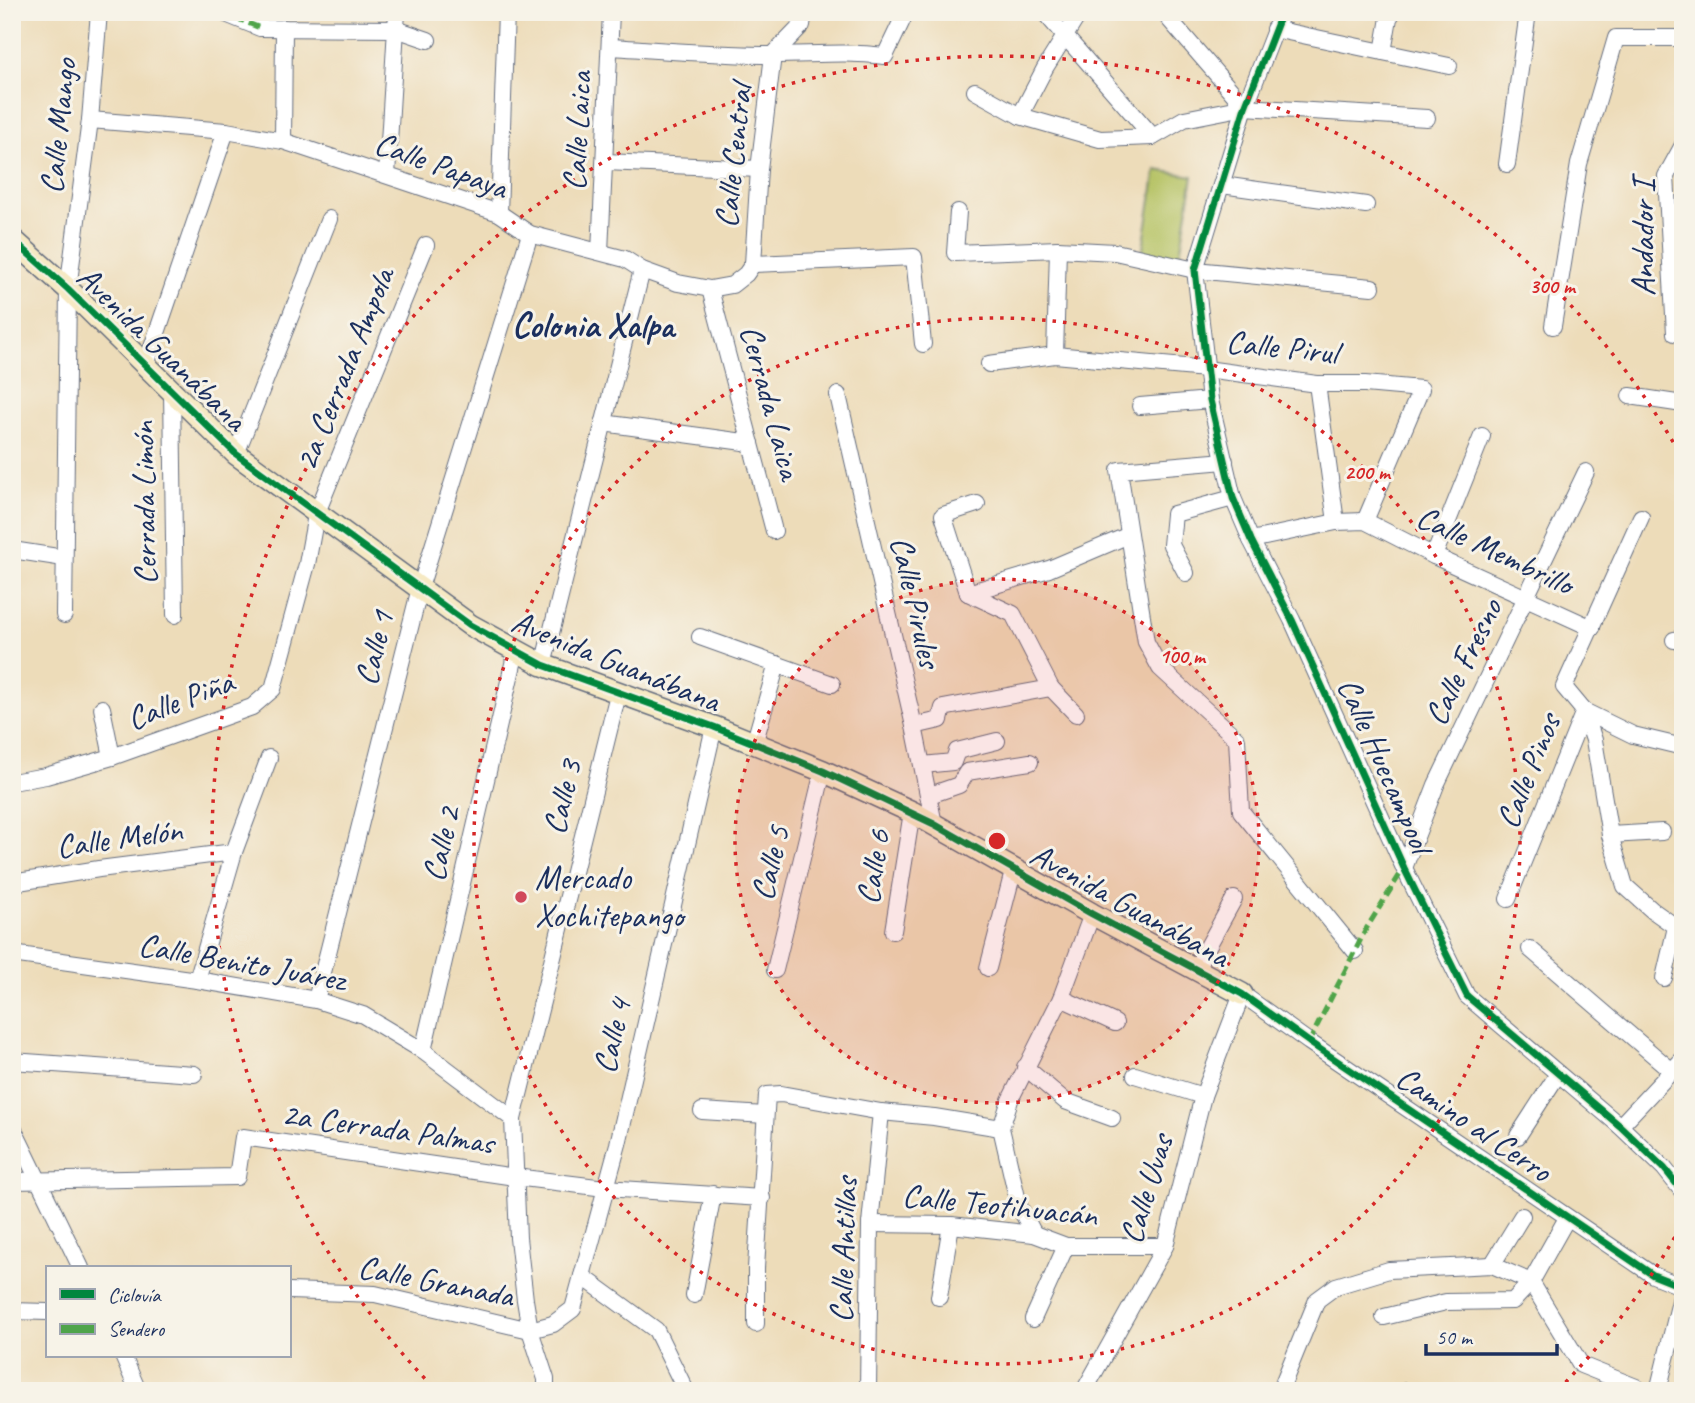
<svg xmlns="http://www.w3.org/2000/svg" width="1695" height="1403" font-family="Caveat,sans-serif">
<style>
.green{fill:#b5c264;stroke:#687861;stroke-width:2}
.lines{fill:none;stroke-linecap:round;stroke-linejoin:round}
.street-casing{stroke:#646c7e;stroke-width:18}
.secondary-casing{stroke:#646c7e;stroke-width:24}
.street{stroke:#fff;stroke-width:16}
.secondary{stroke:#f6e9c3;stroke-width:21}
.quiet{stroke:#4fa44a;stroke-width:5;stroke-dasharray:10 5;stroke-linecap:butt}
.cycleway-casing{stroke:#f7f3e8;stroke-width:11}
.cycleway{stroke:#00873e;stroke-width:7}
.ring{fill:none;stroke:#d62828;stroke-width:3.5;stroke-dasharray:3.5 7}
.poi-dot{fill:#d1495b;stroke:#f7f3e8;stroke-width:2.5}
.labels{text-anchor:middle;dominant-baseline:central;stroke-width:6;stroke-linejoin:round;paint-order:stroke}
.street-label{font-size:33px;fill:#1b2f5e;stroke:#f7f3e8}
.poi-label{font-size:33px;fill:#1b2f5e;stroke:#f7f3e8;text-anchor:start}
.neighbourhood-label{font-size:35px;font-weight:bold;fill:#1b2f5e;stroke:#f7f3e8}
.centre{fill:#d62828;stroke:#f7f3e8;stroke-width:3.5}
.ring-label{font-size:21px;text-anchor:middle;font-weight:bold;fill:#d62828;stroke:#f7f3e8;stroke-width:6;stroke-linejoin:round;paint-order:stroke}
</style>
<rect width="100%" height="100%" fill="#f7f3e8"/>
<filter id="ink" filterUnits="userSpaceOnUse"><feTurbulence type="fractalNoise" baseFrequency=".0143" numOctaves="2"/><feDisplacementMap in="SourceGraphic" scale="14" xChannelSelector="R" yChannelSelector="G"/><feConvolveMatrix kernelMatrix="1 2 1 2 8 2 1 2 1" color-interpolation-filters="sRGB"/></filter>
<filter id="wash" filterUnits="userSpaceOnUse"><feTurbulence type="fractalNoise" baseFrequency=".00686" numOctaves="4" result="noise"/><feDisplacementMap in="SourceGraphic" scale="28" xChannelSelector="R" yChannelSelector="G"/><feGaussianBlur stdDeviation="1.57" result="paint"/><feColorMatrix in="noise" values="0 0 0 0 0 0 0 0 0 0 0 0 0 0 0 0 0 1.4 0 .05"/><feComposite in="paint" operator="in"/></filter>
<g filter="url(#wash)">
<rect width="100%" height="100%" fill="#eddcb9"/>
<path class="green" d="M1156 170 1193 176 1179 260 1142 254Z"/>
</g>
<g filter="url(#ink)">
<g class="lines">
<defs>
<g id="street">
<path d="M221 12 260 28 396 29 428 40"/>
<path d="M1044 12 1153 137 1184 119 1245 107 1427 118"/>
<path d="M1163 12 1245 107"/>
<path d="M1282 12 1245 107 1195 270 1210 400 1233 498 1251 540 1292 620 1404 868 1467 996 1620 1126 1664 1168 1683 1192"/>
<path d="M1274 29 1449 66"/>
<path d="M610 47C664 50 718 55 772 55 812 55 845 51 885 56L906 12"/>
<path d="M1383 52 1389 18 1393 12"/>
<path d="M975 91 1020 116 1100 139 1153 137"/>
<path d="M1020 116 1045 68 1080 12"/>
<path d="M90 120 226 131 283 141 499 213 530 234 625 259 642 270 678 283 710 289 732 285 746 274 753 264"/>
<path d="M283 141 284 28"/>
<path d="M1683 145 1666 176 1675 333 1683 336"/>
<path d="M606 162 759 169"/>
<path d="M1507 164 1528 12"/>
<path d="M387 175 397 12"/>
<path d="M1222 185 1366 205"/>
<path d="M958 212 955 253 1058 249 1115 252 1195 270 1372 287"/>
<path d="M499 213 506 12"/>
<path d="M600 252 611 12"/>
<path d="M753 264 759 169 773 55 802 25 804 12"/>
<path d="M753 264 914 257 923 344"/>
<path d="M710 289 774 531"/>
<path d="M1553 326 1579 164 1616 38H1683"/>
<path d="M1055 355 1058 249"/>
<path d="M989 364 1055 355 1206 369 1317 384H1365L1421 389 1365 521"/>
<path d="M146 365 226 131"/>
<path d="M1317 384 1336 522"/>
<path d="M172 390 175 615"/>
<path d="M838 395 914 726 934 824"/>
<path d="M1630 396 1683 404"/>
<path d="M1140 406 1210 400"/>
<path d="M603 423 751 443"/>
<path d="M236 454 329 219"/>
<path d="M1225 461 1119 470 1146 642 1160 668 1237 739 1241 811 1355 951"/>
<path d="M1641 517 1564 687 1584 711 1594 740 1610 835 1625 886 1652 910 1676 927 1683 928"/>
<path d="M1251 540 1336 522 1365 521 1434 556 1592 628"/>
<path d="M12 550 64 558"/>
<path d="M1434 556 1482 436"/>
<path d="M1186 573 1171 545 1174 514 1233 498"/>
<path d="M968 593 1049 569 1129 535"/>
<path d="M968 593 1013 614 1051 688 1076 714"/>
<path d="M968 593 943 515 977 504"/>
<path d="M64 615 68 289 90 120 99 12"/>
<path d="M700 637 832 684"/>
<path d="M1674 640 1683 639"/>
<path d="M543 665 642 270"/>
<path d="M102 708 112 757"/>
<path d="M1584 711 1633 735 1683 747"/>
<path d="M914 726 940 720 943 708 1051 688"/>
<path d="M754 744 777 664"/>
<path d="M923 765 953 762 957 751 997 741"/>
<path d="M12 782 46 776 112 757 252 707 273 689 307 564 316 515 426 245"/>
<path d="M930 795 959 785 967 772 1030 762"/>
<path d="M1610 835 1662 832"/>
<path d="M1404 868 1436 785 1586 472"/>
<path d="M12 883 99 869 234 852"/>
<path d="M1508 899 1584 711"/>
<path d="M893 931 912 812"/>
<path d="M1530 949 1672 1071"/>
<path d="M12 954 197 980 316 1000 363 1015 423 1051 513 1119"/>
<path d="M988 968 1014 868"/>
<path d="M1196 968 1234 899"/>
<path d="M775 970 823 771"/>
<path d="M1664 978 1676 927"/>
<path d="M197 980 234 852 269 758"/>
<path d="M1061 998 1115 1023"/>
<path d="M316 1000 420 588 530 234"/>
<path d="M423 1051 516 651"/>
<path d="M12 1061 194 1074"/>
<path d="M1025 1067 1065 1101 1112 1118"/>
<path d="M1135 1075 1203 1096"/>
<path d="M702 1111 765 1115"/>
<path d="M12 1126 81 1268"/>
<path d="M1620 1126 1683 1059"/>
<path d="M1518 1136 1558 1074"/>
<path d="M12 1181 237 1177 243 1137 515 1177 605 1188 762 1198"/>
<path d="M870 1224 951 1225 1034 1234 1066 1246H1165"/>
<path d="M1034 1234 1019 1206 1001 1128 1010 1100 1061 998 1092 914"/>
<path d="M1492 1265 1522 1216"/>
<path d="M582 1276 656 1330 686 1391"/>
<path d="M1531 1282 1581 1365 1636 1387 1640 1391"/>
<path d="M289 1291 375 1294 530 1330 553 1324 573 1309 618 1144 714 727"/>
<path d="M694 1295 713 1194"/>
<path d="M939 1297 951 1225"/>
<path d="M12 1311 47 1312"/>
<path d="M1384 1317 1446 1302 1513 1301 1531 1282 1567 1218"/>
<path d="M1033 1319 1066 1246"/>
<path d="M756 1324V1268L767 1095 781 1094 881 1112 934 1117 1001 1128"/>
<path d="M123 1356 138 1391"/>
<path d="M546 1391V1379L530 1330 525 1300 518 1238 513 1119 618 694"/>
<path d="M868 1391 870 1224 881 1112"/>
<path d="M1084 1391 1165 1246 1203 1096 1242 994 1309 1042 1653 1275 1683 1287"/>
<path d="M1280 1391 1317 1300 1336 1286 1389 1270 1492 1265 1531 1282"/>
<path d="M1406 1391H1413"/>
<path d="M1471 1391H1472"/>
<path d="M1658 1391 1683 1289"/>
</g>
<path id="secondary" d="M12 239 68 289 236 454 470 625 543 665 714 727 823 771 912 812 1092 914 1242 994"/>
</defs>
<use href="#street" class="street-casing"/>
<use href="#secondary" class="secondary-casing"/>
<use href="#street" class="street"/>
<use href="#secondary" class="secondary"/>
<g class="quiet">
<path d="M221 12 260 28"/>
<path d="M1309 1042 1366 929 1404 868"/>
</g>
<defs>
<g id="cycleway">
<path d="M1282 12 1245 107 1195 270 1210 400 1233 498 1251 540 1292 620 1404 868 1467 996 1620 1126 1664 1168 1683 1192"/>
<path d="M12 239 68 289 236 454 470 625 543 665 714 727 823 771 934 824 1092 914 1242 994 1309 1042 1653 1275 1683 1287"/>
</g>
</defs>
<use href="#cycleway" class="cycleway-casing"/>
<use href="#cycleway" class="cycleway"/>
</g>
</g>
<circle cx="997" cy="841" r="262" fill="#d62828" fill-opacity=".12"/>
<g class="ring">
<circle cx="997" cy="841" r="262"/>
<circle cx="997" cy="841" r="523"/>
<path d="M1680 1228A785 785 0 0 1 1562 1386M432 1386A785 785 0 1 1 1680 454"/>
</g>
<circle class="poi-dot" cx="521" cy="897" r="7"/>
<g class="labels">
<g class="street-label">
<text transform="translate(58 126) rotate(-84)">Calle Mango</text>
<text transform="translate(577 131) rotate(-87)">Calle Laica</text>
<text transform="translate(733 156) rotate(-84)">Calle Central</text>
<text transform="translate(441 165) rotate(20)">Calle Papaya</text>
<text transform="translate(1643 238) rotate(-90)">Andador I</text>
<text transform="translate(1282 347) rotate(6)">Calle Pirul</text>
<text transform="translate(162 348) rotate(44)">Avenida Guanábana</text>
<text transform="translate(344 369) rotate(-68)">2a Cerrada Ampola</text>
<text transform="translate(771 402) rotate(75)">Cerrada Laica</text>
<text transform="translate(144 503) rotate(-91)">Cerrada Limón</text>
<text transform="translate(1495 550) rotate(25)">Calle Membrillo</text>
<text transform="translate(916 602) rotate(77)">Calle Pirules</text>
<text transform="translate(374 648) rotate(-76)">Calle 1</text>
<text transform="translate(616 661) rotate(22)">Avenida Guanábana</text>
<text transform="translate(1463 662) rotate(-64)">Calle Fresno</text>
<text transform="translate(180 700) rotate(-21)">Calle Piña</text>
<text transform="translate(1385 765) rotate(66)">Calle Huecampool</text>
<text transform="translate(1528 771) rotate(-68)">Calle Pinos</text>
<text transform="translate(562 797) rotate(-76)">Calle 3</text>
<text transform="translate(119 838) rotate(-8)">Calle Melón</text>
<text transform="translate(441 844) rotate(-77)">Calle 2</text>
<text transform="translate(770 863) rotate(-76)">Calle 5</text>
<text transform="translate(873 867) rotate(-81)">Calle 6</text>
<text transform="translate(1130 905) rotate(29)">Avenida Guanábana</text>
<text transform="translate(242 962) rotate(10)">Calle Benito Juárez</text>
<text transform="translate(612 1036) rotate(-77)">Calle 4</text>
<text transform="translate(1474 1124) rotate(34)">Camino al Cerro</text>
<text transform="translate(388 1128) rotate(8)">2a Cerrada Palmas</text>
<text transform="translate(1146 1189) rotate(-73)">Calle Uvas</text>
<text transform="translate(1000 1205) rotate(6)">Calle Teotihuacán</text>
<text transform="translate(843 1250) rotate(-88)">Calle Antillas</text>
<text transform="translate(436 1281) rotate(11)">Calle Granada</text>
</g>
<g class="poi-label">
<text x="535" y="878">Mercado<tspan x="535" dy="38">Xochitepango</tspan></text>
</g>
<g class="neighbourhood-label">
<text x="593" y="325">Colonia Xalpa</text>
</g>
</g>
<circle cx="997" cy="841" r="10" class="centre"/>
<g class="ring-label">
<text x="1552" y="293">300 m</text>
<text x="1367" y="479">200 m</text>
<text x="1182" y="663">100 m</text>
</g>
<rect width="1695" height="1403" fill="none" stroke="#f7f3e8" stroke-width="42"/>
<rect x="46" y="1266" width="245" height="91" fill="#f7f3e8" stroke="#9fa5b1" stroke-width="2"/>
<rect x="60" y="1289" width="35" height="10" fill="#00873e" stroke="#9fa5b1" stroke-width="2"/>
<text x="108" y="1302" font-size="21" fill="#1b2f5e">Ciclovía</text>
<rect x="60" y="1324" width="35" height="10" fill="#4fa44a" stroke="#9fa5b1" stroke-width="2"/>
<text x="108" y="1336" font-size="21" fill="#1b2f5e">Sendero</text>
<path d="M1426 1344v10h131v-10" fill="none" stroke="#1b2f5e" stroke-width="3.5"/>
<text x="1436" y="1344" font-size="21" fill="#1b2f5e" stroke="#f7f3e8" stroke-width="5" paint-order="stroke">50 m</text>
</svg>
